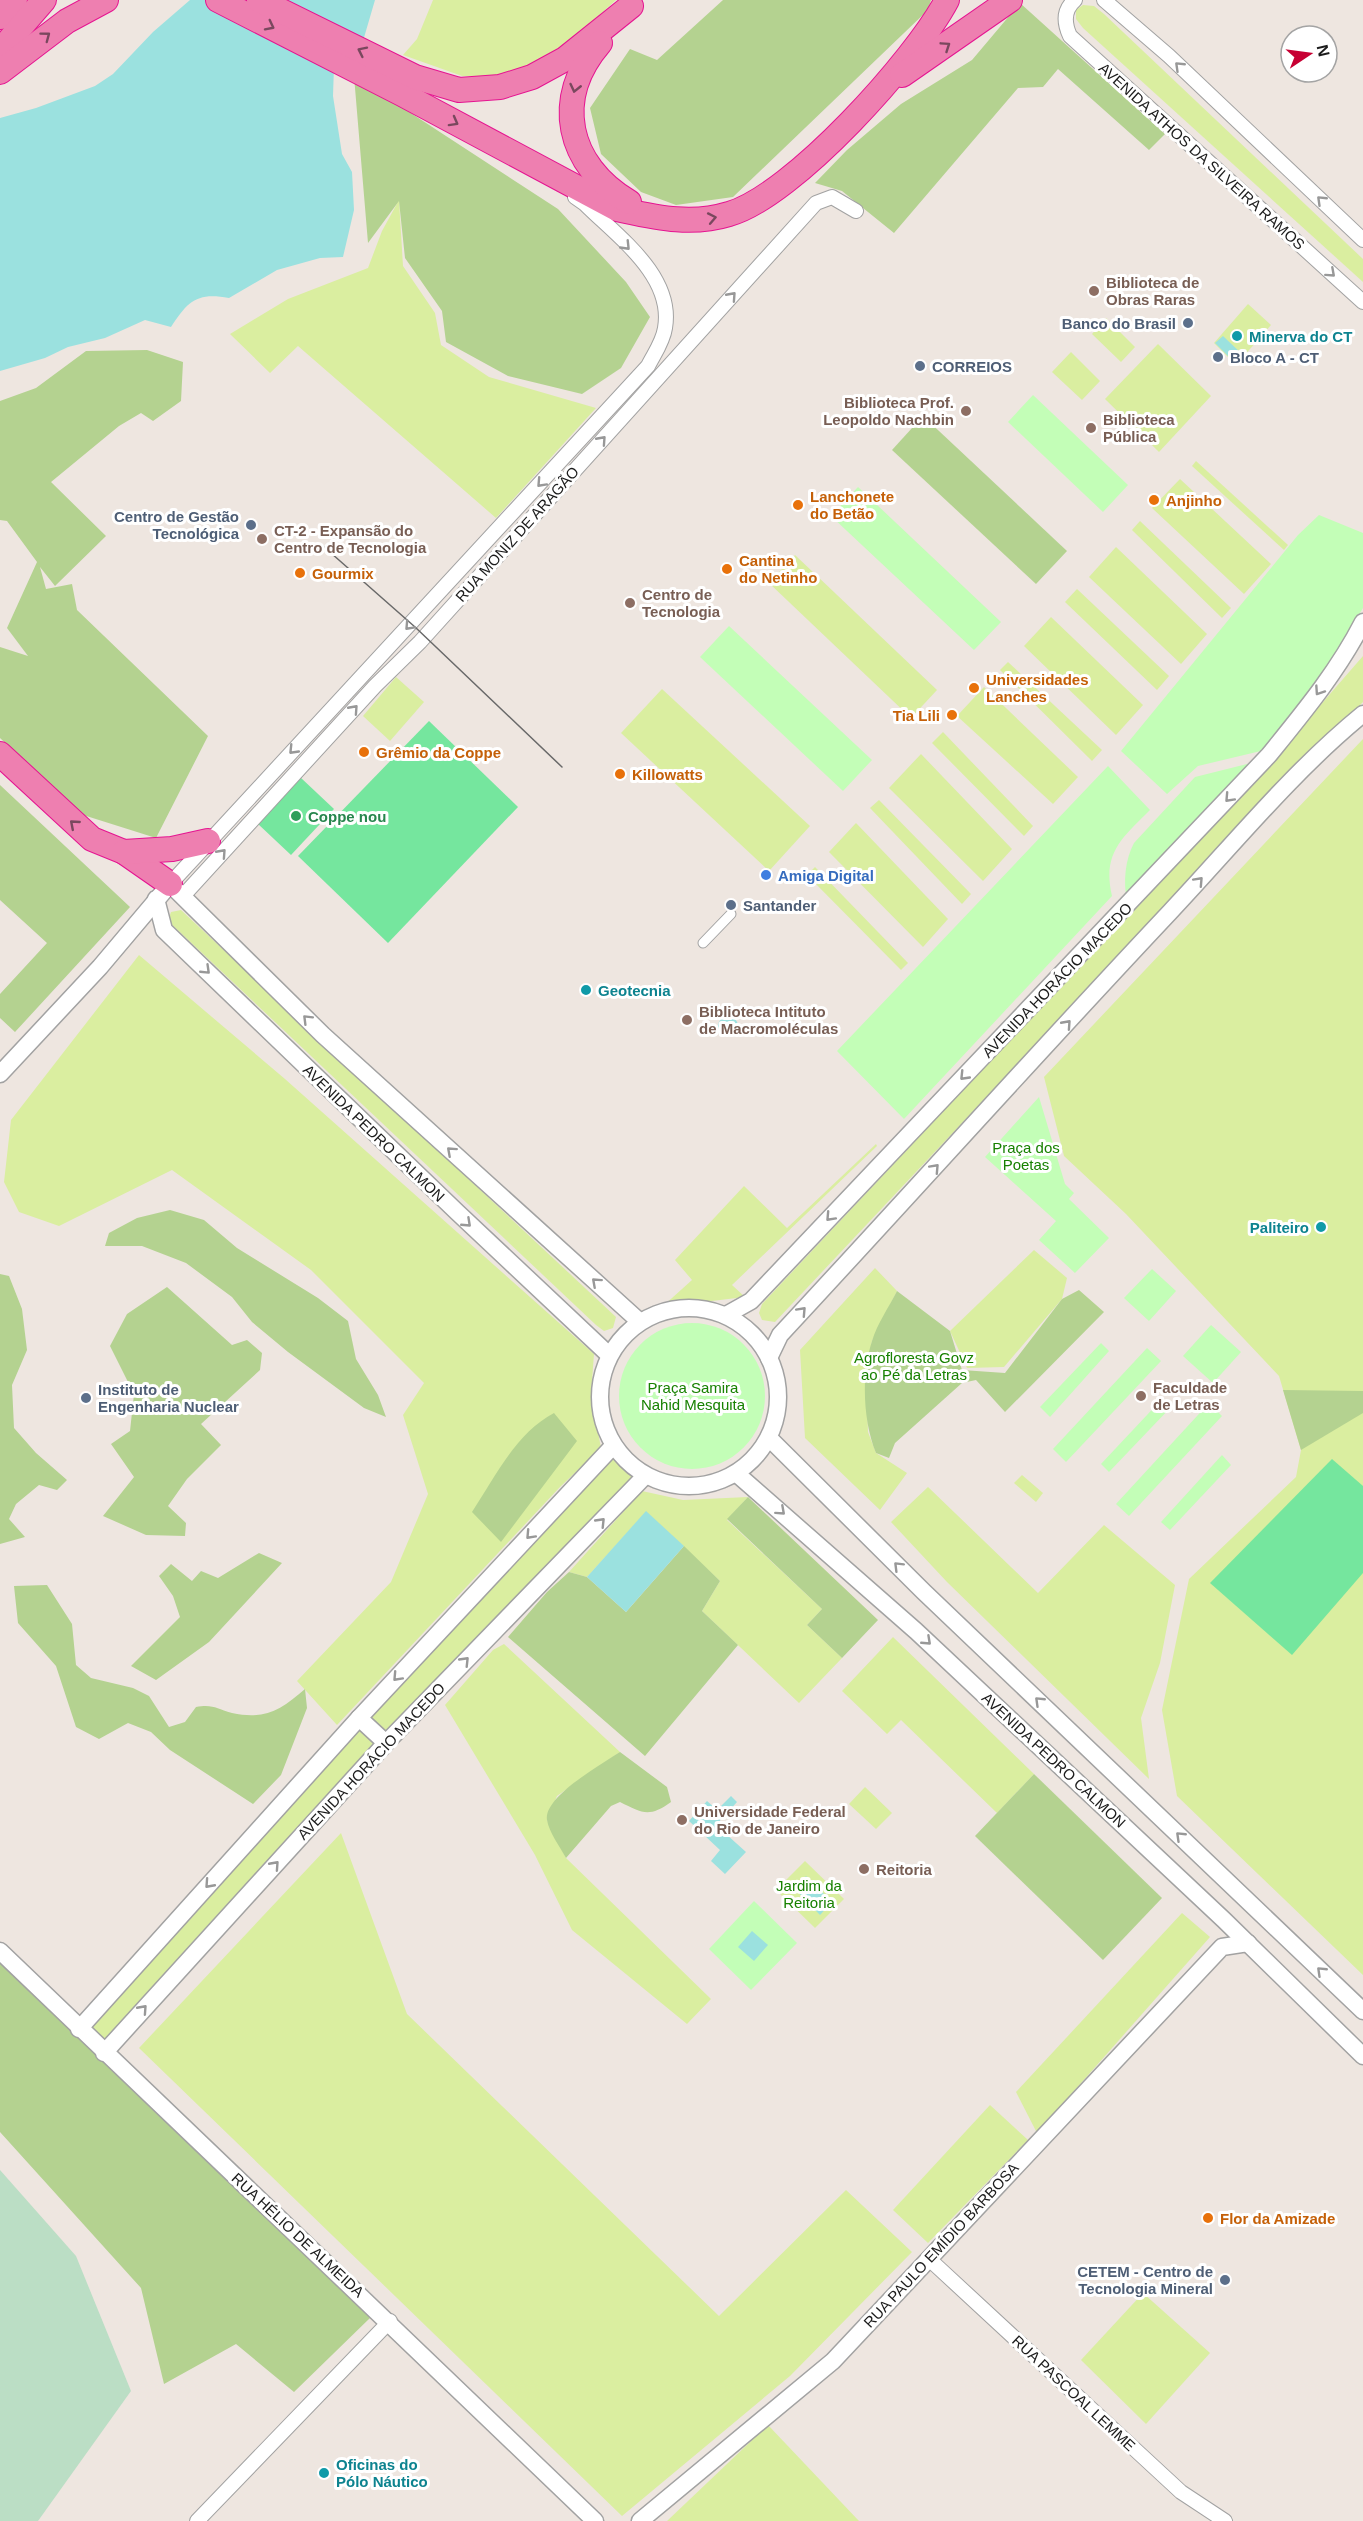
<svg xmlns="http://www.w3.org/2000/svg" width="1363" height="2521" font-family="Helvetica,sans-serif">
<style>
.grass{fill:#daeea0}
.forest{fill:#b4d290}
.wetland{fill:#bbdec5}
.park{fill:#c3feb7}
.pitch{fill:#75e69e}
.water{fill:#9be1df}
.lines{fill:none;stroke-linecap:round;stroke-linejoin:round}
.pedestrian-casing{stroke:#a2a2a2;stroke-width:11}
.minor-casing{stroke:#a2a2a2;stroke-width:16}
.tertiary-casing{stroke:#a2a2a2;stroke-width:19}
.motorway-casing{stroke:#e51491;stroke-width:26}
.pedestrian{stroke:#fff;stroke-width:9}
.minor{stroke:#fff;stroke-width:14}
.tertiary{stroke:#fff;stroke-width:16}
.motorway{stroke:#ee7fb0;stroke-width:24}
.tram{stroke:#696969;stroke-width:1.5}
.oneway{stroke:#7a485e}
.oneway2{stroke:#989898}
.education-dot{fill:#8d6e63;stroke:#fff;stroke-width:2}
.service-dot{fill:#5c6f8a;stroke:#fff;stroke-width:2}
.culture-dot{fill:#0f9aa8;stroke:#fff;stroke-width:2}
.food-dot{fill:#e8710a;stroke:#fff;stroke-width:2}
.leisure-dot{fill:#2e9e5b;stroke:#fff;stroke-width:2}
.shop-dot{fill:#3f7fe0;stroke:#fff;stroke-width:2}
.labels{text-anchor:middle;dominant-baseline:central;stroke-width:6;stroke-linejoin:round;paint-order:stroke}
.street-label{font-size:15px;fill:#1b1b1b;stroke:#fff}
.education-label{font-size:15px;font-weight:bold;fill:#785e54;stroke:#fff;text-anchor:start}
.service-label{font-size:15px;font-weight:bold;fill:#4e5e75;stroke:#fff;text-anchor:start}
.culture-label{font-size:15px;font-weight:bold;fill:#0d838f;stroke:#fff;text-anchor:start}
.food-label{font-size:15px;font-weight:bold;fill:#c56008;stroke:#fff;text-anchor:start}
.leisure-label{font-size:15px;font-weight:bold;fill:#27864d;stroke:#fff;text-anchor:start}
.shop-label{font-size:15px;font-weight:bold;fill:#366cbe;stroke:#fff;text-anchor:start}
.park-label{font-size:15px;fill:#178101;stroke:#fff}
</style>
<rect width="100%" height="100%" fill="#eee6e0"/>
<g class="grass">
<path d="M433 0H616L548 62 505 77 462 76 403 55 417 39Z"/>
<path d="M1083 5 1094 6 1104 14 1363 259V282L1083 28 1076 19V10Z"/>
<path d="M399 200 403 266 435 313 441 345 489 377 596 408 496 518 298 346 270 373 230 334 288 299 368 268 382 231Z"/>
<path d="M1248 304 1271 325 1236 365 1214 343Z"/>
<path d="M1106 318 1135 347 1121 362 1092 334Z"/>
<path d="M1158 344 1211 396 1159 452 1105 399Z"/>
<path d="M1071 352 1100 381 1082 400 1052 372Z"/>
<path d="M1196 461 1288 545 1284 550 1192 466Z"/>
<path d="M1180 479 1271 564 1244 594 1152 508Z"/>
<path d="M1140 521 1231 608 1222 618 1132 530Z"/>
<path d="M1116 547 1207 634 1181 664 1089 577Z"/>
<path d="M795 555 937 690 911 718 769 583Z"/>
<path d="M1077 589 1169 676 1157 690 1065 602Z"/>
<path d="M1051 617 1143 705 1116 735 1024 646Z"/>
<path d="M1363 656V702L1277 788 775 1322 762 1320 759 1313 762 1304 1263 771Z"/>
<path d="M1008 662 1102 750 1092 761 1000 670Z"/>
<path d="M396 677 424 702 390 741 363 716Z"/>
<path d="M984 687 1078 777 1053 804 957 716Z"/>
<path d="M662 689 810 826 769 871 621 733Z"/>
<path d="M943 732 1033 826 1024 836 932 743Z"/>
<path d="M1363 739V1975L1177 1796 1162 1710 1189 1579 1296 1477 1301 1450 1279 1376 1126 1214 1064 1156 1044 1077Z"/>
<path d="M921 754 1012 849 983 881 889 788Z"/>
<path d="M879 800 971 894 962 904 870 808Z"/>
<path d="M856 823 948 919 923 947 829 852Z"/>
<path d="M815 867 908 963 901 970 807 875Z"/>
<path d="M181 910 616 1317 613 1328 604 1331 596 1325 168 921 171 912Z"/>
<path d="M139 955 285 1079 594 1354 591 1394 601 1448 560 1487 337 1725 297 1681 391 1582 428 1494 403 1415 424 1383 311 1270 172 1170 59 1226 19 1212 4 1182 11 1120Z"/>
<path d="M876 1144 877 1146 732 1285 745 1297 662 1307 692 1280 675 1260 744 1186 787 1228Z"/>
<path d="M1034 1250 1067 1278 1062 1299 1004 1367 967 1368 950 1331Z"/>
<path d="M875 1268 897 1291 872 1341 866 1373 868 1432 876 1453 907 1473 880 1510 805 1438 800 1350Z"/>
<path d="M613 1446 627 1463 645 1476 104 2053 79 2029Z"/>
<path d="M1022 1475 1043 1493 1036 1502 1014 1483Z"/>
<path d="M928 1487 1038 1593 1104 1525 1175 1585 1160 1663 1141 1718 1149 1779 947 1582 891 1522Z"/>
<path d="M642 1491 683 1500 748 1497 727 1520 822 1609 807 1625 842 1658 799 1703 702 1611 720 1581 646 1512 587 1577 569 1572Z"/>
<path d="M893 1637 1034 1774 997 1813 901 1720 887 1734 842 1691Z"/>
<path d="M504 1644 620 1752 557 1796 547 1820 566 1858 711 1999 687 2024 572 1930 535 1855 445 1705 493 1650Z"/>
<path d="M865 1787 892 1813 876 1829 849 1804Z"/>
<path d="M341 1833 407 2014 719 2316 846 2190 912 2252 790 2376 622 2516 139 2048Z"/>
<path d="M805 1861 844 1899 815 1928 776 1890Z"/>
<path d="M1182 1913 1210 1937 1037 2133 1016 2092Z"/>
<path d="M990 2105 1028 2140 928 2243 893 2210Z"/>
<path d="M1143 2293 1210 2353 1146 2424 1081 2360Z"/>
<path d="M768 2425 859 2521H667Z"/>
</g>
<g class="forest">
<path d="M723 0H931L928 10 733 197 676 205 641 192 601 154 590 108 630 49 657 60Z"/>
<path d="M1020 3 1165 134 1149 150 1058 69 1043 87 1018 88 894 233 842 191 815 183 847 150 901 104 972 60Z"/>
<path d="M354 76 558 209 626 282 650 317 621 368 582 394 508 376 446 342 442 311 405 258 399 201 368 243Z"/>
<path d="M147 350 183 362 181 401 153 421 141 413 119 426 51 482 106 536 55 586 40 567 46 589 72 584 77 610 208 736 156 838 80 814 0 738V647L28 656 7 628 37 562 7 521 0 520V401L36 388 86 351Z"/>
<path d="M923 416 1067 551 1036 584 892 450Z"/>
<path d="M0 785 130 907 15 1032 0 1018V994L47 943 0 900Z"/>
<path d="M170 1210 204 1220 237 1248 318 1298 348 1321 356 1359 378 1395 386 1417 364 1408 288 1352 252 1322 232 1297 186 1263 142 1246H105L109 1233 137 1218Z"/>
<path d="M0 1274 9 1276 22 1309 27 1350 12 1385 14 1428 36 1453 67 1480 57 1490 39 1485 16 1504 9 1519 25 1537 0 1544Z"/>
<path d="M167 1287 232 1345 247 1340 262 1353 260 1370 201 1424 221 1445 187 1479 168 1506 186 1523 185 1536 146 1535 103 1516 134 1477 111 1444 130 1431 134 1394 110 1346 127 1314Z"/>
<path d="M1079 1290 1104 1312 1005 1412 976 1380 962 1383 895 1443 889 1458 876 1453C863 1421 861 1375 872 1341 877 1324 889 1307 897 1291L950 1331 962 1370 1005 1373 1062 1299Z"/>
<path d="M1283 1390 1363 1391V1413L1301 1450Z"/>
<path d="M554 1413 577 1441 501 1542 472 1512C495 1477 516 1433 554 1413Z"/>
<path d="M748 1497 878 1620 842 1658 807 1625 822 1609 727 1519Z"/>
<path d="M684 1546 720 1581 702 1611 738 1645 645 1756 508 1637 547 1592 569 1572 587 1577 626 1612Z"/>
<path d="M259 1553 282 1563 209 1642 156 1680 131 1666 180 1617 173 1596 159 1576 171 1564 192 1581 201 1571 218 1578Z"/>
<path d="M47 1585 72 1624 76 1665 91 1678 133 1688 149 1696 169 1727 185 1722 196 1707C214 1704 216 1709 232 1713 265 1720 281 1710 305 1689L307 1708 281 1775 253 1804 170 1750 151 1732 128 1723 99 1739 76 1727 56 1666 18 1623 14 1586Z"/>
<path d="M620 1752 667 1787 671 1802C649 1818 642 1813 620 1802L611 1806 566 1858C560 1847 549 1832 547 1820 543 1797 602 1764 620 1752Z"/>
<path d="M1034 1774 1162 1898 1103 1960 975 1836Z"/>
<path d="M0 1954 370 2318 294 2392 236 2344 164 2384 141 2288 0 2132Z"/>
</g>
<path class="wetland" d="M0 2170 76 2256 131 2391 38 2521H0Z"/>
<g class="park">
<path d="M1033 395 1128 485 1103 512 1008 422Z"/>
<path d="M858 487 1001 622 974 650 831 516Z"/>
<path d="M1319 515 1363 533V608L1313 690 1265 750 1198 766 1167 794 1121 751 1298 535Z"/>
<path d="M729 626 872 760 843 791 700 657Z"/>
<path d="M1255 762 1127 901C1123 882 1125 860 1134 843L1195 777Z"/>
<path d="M1108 766 1150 810C1122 838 1102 853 1112 896L904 1119 837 1051Z"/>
<path d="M1039 1097 1065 1184 1074 1193 1069 1199 1109 1238 1075 1273 1039 1240 1056 1221 985 1157Z"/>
<path d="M1152 1269 1176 1291 1149 1321 1124 1298Z"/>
<circle cx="692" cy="1396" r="73"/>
<path d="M1211 1325 1241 1352 1213 1383 1183 1356Z"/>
<path d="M1101 1343 1109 1351 1050 1417 1040 1407Z"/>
<path d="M1147 1348 1161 1361 1066 1462 1053 1449Z"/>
<path d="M1162 1399 1171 1407 1109 1472 1101 1464Z"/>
<path d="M1209 1403 1222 1416 1129 1516 1116 1504Z"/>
<path d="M1222 1455 1231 1465 1170 1530 1161 1522Z"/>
<path d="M754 1901 797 1943 751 1990 709 1949Z"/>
</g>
<g class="pitch">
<path d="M429 721 518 807 388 943 298 856Z"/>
<path d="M300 777 334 809 291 855 257 823Z"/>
<path d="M1332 1459 1363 1486V1573L1292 1655 1210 1583Z"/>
</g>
<g class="water">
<path d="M190 0H375L363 41 334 66 333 96 342 154 352 172 354 210 343 257 320 258 277 270 229 298C197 292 188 301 171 327L145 320 105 338 68 347 45 358 0 371V118L36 108 95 86 113 74 153 32Z"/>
<path d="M1223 336 1243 355 1235 363 1215 343Z"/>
<circle cx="728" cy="1026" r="10"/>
<path d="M646 1511 684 1546 626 1612 587 1577Z"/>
<path d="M731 1796 737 1802 716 1825 746 1852 725 1874 711 1861 720 1850 689 1821 707 1801 717 1810Z"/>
<path d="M806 1876 832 1902 820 1915 795 1889Z"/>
<path d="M752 1931 768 1945 754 1961 738 1947Z"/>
</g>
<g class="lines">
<defs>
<path id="pedestrian" d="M703 943 731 914"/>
<g id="minor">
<path d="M1075 0C1063 10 1064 23 1070 36L1363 302"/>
<path d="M1104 0 1169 56 1363 240"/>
<path d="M170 884 648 366C654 354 663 342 665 328 674 276 618 237 585 204L575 197"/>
<path d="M183 896 375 686 420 642 816 203 832 197 856 211"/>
<path d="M928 2258 1181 2492 1225 2521"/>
<path d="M197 2521 390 2321"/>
</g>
<g id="tertiary">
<path d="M156 899 164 930 457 1212 609 1355"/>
<path d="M0 1074 100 967 170 884 323 1035 639 1321"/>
<circle cx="689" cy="1397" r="89"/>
<path d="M726 1315 751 1301 1269 755C1303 713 1338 671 1363 622"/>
<path d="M769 1358 780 1335C911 1194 1039 1051 1170 912 1233 845 1292 772 1363 714"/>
<path d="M769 1438 924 1592 1363 2011"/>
<path d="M737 1474 916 1631 1224 1920 1363 2056"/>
<path d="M359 1718 386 1743"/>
<path d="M0 1951 595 2521"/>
<path d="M79 2029 359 1718 613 1446"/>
<path d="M104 2053 386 1743 645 1476"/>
<path d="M640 2521 833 2361 1222 1947 1248 1943"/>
</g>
<g id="motorway">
<path d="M218 0 402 94 617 209C655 217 690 226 729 214 793 196 916 59 947 0"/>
<path d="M259 0 415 77 459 90 500 87 532 77 565 59 631 6"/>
<path d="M0 17 15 0"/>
<path d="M600 43C552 99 567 165 629 202"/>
<path d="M0 51 44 0"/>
<path d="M0 72 67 21 106 0"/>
<path d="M902 75 1010 0"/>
<path d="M0 754 92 839 124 852 170 884"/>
<path d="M124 852 172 849 208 841"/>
</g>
</defs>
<use href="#pedestrian" class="pedestrian-casing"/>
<use href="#minor" class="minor-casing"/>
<use href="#tertiary" class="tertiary-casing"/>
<use href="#motorway" class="motorway-casing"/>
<use href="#pedestrian" class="pedestrian"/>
<use href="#minor" class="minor"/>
<use href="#tertiary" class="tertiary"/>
<use href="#motorway" class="motorway"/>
<path class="tram" d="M323 546 415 627 562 767"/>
</g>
<defs><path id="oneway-chevron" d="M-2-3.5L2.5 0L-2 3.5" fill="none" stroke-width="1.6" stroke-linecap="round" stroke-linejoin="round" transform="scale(1.5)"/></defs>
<g class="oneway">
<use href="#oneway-chevron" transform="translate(270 26) rotate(27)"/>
<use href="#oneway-chevron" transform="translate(46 36) rotate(-37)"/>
<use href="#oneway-chevron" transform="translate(946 46) rotate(-34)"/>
<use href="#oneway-chevron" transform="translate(362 51) rotate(-154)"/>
<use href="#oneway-chevron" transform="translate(575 88) rotate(103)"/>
<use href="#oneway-chevron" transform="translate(454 122) rotate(29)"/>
<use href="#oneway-chevron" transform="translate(712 218) rotate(-11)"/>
<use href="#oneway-chevron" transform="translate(74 824) rotate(-139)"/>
</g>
<g class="oneway2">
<use href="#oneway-chevron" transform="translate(1179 66) rotate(-136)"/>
<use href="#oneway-chevron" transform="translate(1321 200) rotate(-136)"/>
<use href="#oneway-chevron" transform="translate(626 246) rotate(46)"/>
<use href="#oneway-chevron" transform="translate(1331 273) rotate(42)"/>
<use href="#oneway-chevron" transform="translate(732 296) rotate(-48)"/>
<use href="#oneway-chevron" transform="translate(602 440) rotate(-48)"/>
<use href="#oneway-chevron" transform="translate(541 483) rotate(133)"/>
<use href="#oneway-chevron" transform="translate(409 626) rotate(133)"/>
<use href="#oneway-chevron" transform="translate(1319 691) rotate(124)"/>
<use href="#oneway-chevron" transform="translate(354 709) rotate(-48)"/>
<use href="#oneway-chevron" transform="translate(293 750) rotate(134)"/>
<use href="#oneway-chevron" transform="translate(1229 798) rotate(133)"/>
<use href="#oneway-chevron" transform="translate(222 853) rotate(-48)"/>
<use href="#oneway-chevron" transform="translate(1199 881) rotate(-47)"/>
<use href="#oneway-chevron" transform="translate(206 970) rotate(44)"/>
<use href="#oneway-chevron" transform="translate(307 1019) rotate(-135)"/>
<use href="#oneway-chevron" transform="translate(1067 1024) rotate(-48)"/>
<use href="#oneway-chevron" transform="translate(964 1076) rotate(134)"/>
<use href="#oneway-chevron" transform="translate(451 1151) rotate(-138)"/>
<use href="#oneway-chevron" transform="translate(935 1168) rotate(-47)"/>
<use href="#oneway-chevron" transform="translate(830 1217) rotate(133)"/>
<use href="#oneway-chevron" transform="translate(467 1223) rotate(43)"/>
<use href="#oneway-chevron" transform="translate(596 1282) rotate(-138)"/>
<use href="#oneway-chevron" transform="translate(802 1311) rotate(-47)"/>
<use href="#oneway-chevron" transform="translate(781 1511) rotate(42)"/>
<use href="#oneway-chevron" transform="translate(601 1522) rotate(-46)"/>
<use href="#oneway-chevron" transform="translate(530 1535) rotate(133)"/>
<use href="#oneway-chevron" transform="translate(898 1566) rotate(-135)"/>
<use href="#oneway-chevron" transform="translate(927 1641) rotate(43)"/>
<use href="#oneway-chevron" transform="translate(465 1661) rotate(-46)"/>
<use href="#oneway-chevron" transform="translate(397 1677) rotate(133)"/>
<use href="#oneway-chevron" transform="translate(1039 1701) rotate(-136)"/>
<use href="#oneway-chevron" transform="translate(1180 1836) rotate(-136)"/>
<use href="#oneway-chevron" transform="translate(275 1865) rotate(-48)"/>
<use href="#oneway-chevron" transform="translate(209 1884) rotate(132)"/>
<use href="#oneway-chevron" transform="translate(1321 1971) rotate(-136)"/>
<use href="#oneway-chevron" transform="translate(143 2009) rotate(-48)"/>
</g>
<g class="education-dot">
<circle cx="1094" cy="291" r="6"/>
<circle cx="966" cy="411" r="6"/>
<circle cx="1091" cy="428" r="6"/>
<circle cx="262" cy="539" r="6"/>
<circle cx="630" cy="603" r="6"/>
<circle cx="687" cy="1020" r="6"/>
<circle cx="1141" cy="1396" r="6"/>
<circle cx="682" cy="1820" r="6"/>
<circle cx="864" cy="1869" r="6"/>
</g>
<g class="service-dot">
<circle cx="1188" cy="323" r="6"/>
<circle cx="1218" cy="357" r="6"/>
<circle cx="920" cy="366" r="6"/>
<circle cx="251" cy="525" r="6"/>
<circle cx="731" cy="905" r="6"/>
<circle cx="86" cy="1398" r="6"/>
<circle cx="1225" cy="2280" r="6"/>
</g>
<g class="culture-dot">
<circle cx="1237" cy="336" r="6"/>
<circle cx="586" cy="990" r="6"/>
<circle cx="1321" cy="1227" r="6"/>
<circle cx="324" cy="2473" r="6"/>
</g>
<g class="food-dot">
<circle cx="1154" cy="500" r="6"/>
<circle cx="798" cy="505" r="6"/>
<circle cx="727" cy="569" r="6"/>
<circle cx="300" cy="573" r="6"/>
<circle cx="974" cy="688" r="6"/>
<circle cx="952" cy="715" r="6"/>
<circle cx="364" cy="752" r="6"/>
<circle cx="620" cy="774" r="6"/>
<circle cx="1208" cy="2218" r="6"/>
</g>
<circle class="leisure-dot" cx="296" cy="816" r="6"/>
<circle class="shop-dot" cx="766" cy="875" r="6"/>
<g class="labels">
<g class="street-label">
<text transform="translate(1202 156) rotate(42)">AVENIDA ATHOS DA SILVEIRA RAMOS</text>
<text transform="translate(517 534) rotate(-48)">RUA MONIZ DE ARAGÃO</text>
<text transform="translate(1057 980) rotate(-46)">AVENIDA HORÁCIO MACEDO</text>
<text transform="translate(374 1133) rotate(44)">AVENIDA PEDRO CALMON</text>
<text transform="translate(1054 1760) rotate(43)">AVENIDA PEDRO CALMON</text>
<text transform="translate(371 1761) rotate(-47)">AVENIDA HORÁCIO MACEDO</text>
<text transform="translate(298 2235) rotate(43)">RUA HÉLIO DE ALMEIDA</text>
<text transform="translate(941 2245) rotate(-47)">RUA PAULO EMÍDIO BARBOSA</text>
<text transform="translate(1074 2393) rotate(43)">RUA PASCOAL LEMME</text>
</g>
<g class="education-label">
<text x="1106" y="282">Biblioteca de<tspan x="1106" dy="17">Obras Raras</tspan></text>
<text x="954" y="402" text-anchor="end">Biblioteca Prof.<tspan x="954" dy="17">Leopoldo Nachbin</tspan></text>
<text x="1103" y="419">Biblioteca<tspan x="1103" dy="17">Pública</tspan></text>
<text x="274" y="530">CT-2 - Expansão do<tspan x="274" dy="17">Centro de Tecnologia</tspan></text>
<text x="642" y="594">Centro de<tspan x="642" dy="17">Tecnologia</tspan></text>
<text x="699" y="1011">Biblioteca Intituto<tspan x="699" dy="17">de Macromoléculas</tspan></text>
<text x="1153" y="1387">Faculdade<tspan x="1153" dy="17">de Letras</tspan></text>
<text x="694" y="1811">Universidade Federal<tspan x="694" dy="17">do Rio de Janeiro</tspan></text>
<text x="876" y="1869">Reitoria</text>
</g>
<g class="service-label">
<text x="1176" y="323" text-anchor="end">Banco do Brasil</text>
<text x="1230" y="357">Bloco A - CT</text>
<text x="932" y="366">CORREIOS</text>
<text x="239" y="516" text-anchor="end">Centro de Gestão<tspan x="239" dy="17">Tecnológica</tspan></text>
<text x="743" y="905">Santander</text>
<text x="98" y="1389">Instituto de<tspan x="98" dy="17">Engenharia Nuclear</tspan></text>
<text x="1213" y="2271" text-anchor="end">CETEM - Centro de<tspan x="1213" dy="17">Tecnologia Mineral</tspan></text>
</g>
<g class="culture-label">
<text x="1249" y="336">Minerva do CT</text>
<text x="598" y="990">Geotecnia</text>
<text x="1309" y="1227" text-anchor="end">Paliteiro</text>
<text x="336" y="2464">Oficinas do<tspan x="336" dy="17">Pólo Náutico</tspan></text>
</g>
<g class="food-label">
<text x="810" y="496">Lanchonete<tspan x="810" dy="17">do Betão</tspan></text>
<text x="1166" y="500">Anjinho</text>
<text x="739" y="560">Cantina<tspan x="739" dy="17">do Netinho</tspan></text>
<text x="312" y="573">Gourmix</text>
<text x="986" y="679">Universidades<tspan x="986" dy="17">Lanches</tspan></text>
<text x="940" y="715" text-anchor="end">Tia Lili</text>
<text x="376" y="752">Grêmio da Coppe</text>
<text x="632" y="774">Killowatts</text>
<text x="1220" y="2218">Flor da Amizade</text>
</g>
<g class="leisure-label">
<text x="308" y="816">Coppe nou</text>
</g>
<g class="shop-label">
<text x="778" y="875">Amiga Digital</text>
</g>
<g class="park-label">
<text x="1026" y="1147">Praça dos<tspan x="1026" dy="17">Poetas</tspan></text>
<text x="914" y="1357">Agrofloresta Govz<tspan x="914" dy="17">ao Pé da Letras</tspan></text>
<text x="693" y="1387">Praça Samira<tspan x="693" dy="17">Nahid Mesquita</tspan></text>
<text x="809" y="1885">Jardim da<tspan x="809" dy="17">Reitoria</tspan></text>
</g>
</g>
<g transform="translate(1309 54) rotate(77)"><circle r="28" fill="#ffffff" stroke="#a4a4a4" stroke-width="1.5"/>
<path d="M0-4.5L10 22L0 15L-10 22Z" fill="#c70033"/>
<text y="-9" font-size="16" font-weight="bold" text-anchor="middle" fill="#1b1b1b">N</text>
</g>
</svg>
